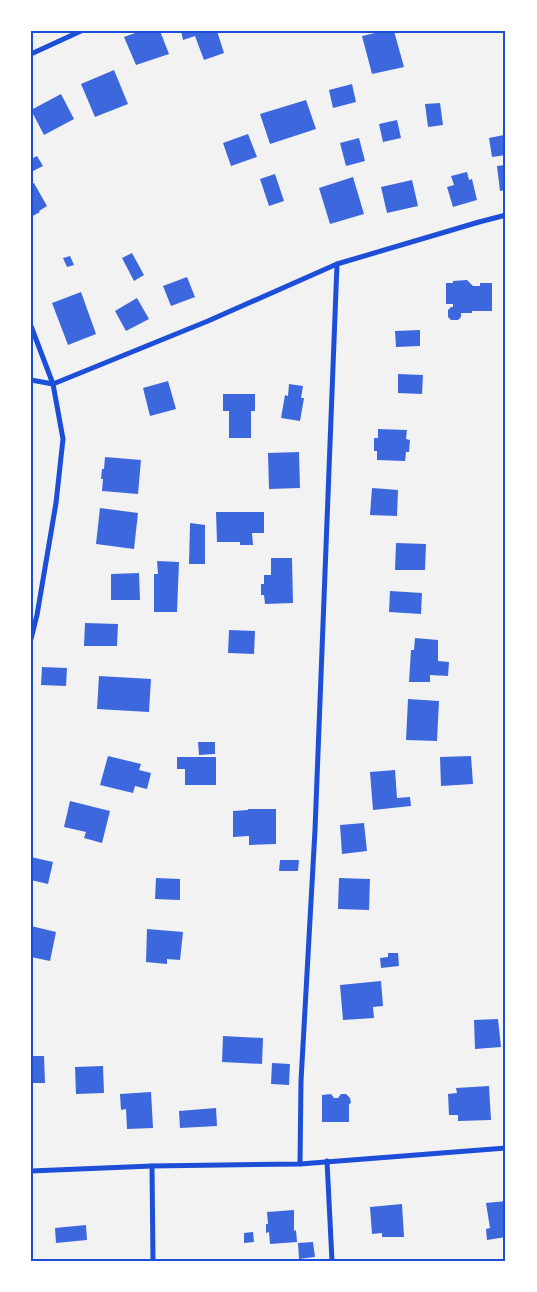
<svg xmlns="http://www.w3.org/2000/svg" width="537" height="1292" font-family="Helvetica,sans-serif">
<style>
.building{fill:#3d67dc}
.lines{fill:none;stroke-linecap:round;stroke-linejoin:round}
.minor{stroke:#1d4ed8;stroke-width:5}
.neatline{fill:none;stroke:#1d4ed8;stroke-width:2}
</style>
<rect width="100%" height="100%" fill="#f2f2f2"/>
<g class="building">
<path d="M141 31H160L169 54 136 65 124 37Z"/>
<path d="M181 31H217L224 53 204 60 195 36 183 40Z"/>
<path d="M384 31H394L404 67 372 74 362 36Z"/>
<path d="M114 70 128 104 95 117 81 84Z"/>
<path d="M352 84 356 102 333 108 329 90Z"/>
<path d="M61 94 74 119 44 135 31 110Z"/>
<path d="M306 100 316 129 270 144 260 114Z"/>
<path d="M440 103 443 125 428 127 425 104Z"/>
<path d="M397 120 401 138 383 142 379 124Z"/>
<path d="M248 134 257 157 231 166 223 143Z"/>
<path d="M504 135 506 144V155L492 157 489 138Z"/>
<path d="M359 138 365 161 346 166 340 143Z"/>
<path d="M37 156 43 166 31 172V159Z"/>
<path d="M506 165V190L500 191 497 166Z"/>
<path d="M467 172 469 180 472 179 477 200 453 207 447 187 454 185 451 176Z"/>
<path d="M275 174 284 201 269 206 260 179Z"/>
<path d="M353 177 364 214 330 224 319 188Z"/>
<path d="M412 180 418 206 387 213 381 187Z"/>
<path d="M34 183 47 206 39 211 40 212 31 217V184Z"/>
<path d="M132 253 144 275 134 281 122 258Z"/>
<path d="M70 256 74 265 67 267 63 258Z"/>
<path d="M187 277 195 297 171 306 163 286Z"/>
<path d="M467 280 473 286H480V283H492V311H472V313H461V317L458 320H451L448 317V310L451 307H453V304H446V283H453V281Z"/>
<path d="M81 292 96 334 68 345 52 303Z"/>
<path d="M137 298 149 319 126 331 115 311Z"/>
<path d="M420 330V346L396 347 395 331Z"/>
<path d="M398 374 423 375 422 394 398 393Z"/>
<path d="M168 381 176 409 150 416 143 388Z"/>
<path d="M289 384 303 386 301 398H304L300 421 281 418 285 395 288 396Z"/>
<path d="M223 394H255V411H251V438H229V411H223Z"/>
<path d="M378 429 407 430 406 439 410 440 409 452H406L405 461 377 460V451H374V438H378Z"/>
<path d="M299 452 300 488 269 489 268 453Z"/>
<path d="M105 457 141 460 138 494 102 491 103 479H101L102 469H104Z"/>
<path d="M372 488 398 490 397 516 370 515Z"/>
<path d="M100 508 138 513 134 549 96 544Z"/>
<path d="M216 512H264V533H252L253 545H240V542H217Z"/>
<path d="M190 523 205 525V564H189Z"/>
<path d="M396 543 426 544 425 570H395Z"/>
<path d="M271 558H292L293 603 265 604 264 595H261V584H264V575H271Z"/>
<path d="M157 561 179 562 177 612H154V574H158Z"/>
<path d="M139 573 140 600H111V574Z"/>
<path d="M390 591 422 593 421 614 389 612Z"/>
<path d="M85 623 118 624 117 646H84Z"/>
<path d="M229 630 255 631 254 654 228 653Z"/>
<path d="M415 638 438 640V661L449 662 448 676 430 675V682H409L411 650H414Z"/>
<path d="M42 667 67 668 66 686 41 685Z"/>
<path d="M99 676 151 679 149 712 97 709Z"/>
<path d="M408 699 439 701 437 741 406 740Z"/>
<path d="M198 742H215V754L199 755Z"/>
<path d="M108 756 141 764 139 770 151 773 147 789 135 786 133 793 100 785Z"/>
<path d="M471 756 473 784 441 786 440 757Z"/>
<path d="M177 757H216V785H185V769H177Z"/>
<path d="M395 770 397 798 410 797 411 806 373 810 370 772Z"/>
<path d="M70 801 110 811 102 843 84 838 86 832 64 827Z"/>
<path d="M248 809H276V844L249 845V836L233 837V811L248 810Z"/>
<path d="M364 823 367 851 342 854 340 825Z"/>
<path d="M31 857 53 862 48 884 31 880Z"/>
<path d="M280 860H299L298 871H279Z"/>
<path d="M156 878 180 879V900L155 899Z"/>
<path d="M339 878 370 879 369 910 338 909Z"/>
<path d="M31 926 56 932 50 961 31 957Z"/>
<path d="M147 929 183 932 180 960 167 959V964L146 962Z"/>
<path d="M388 953H398L399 966 381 968 380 958 388 957Z"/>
<path d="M381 981 383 1006 373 1007 374 1018 343 1020 340 985Z"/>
<path d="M498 1019 501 1047 475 1049 474 1020Z"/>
<path d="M223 1036 263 1038 262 1064 222 1062Z"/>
<path d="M31 1056H44L45 1083H31Z"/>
<path d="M272 1063 290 1064 289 1085 271 1084Z"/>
<path d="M103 1066 104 1093 76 1094 75 1067Z"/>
<path d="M489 1086 491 1120 458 1121V1115H449L448 1094 457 1093 456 1088Z"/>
<path d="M151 1092 153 1128 127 1129 126 1109 121 1110 120 1094Z"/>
<path d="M331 1094 334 1098H338L341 1094H346L350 1098 351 1103 349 1104V1122H322V1095Z"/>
<path d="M216 1108 217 1126 180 1128 179 1111Z"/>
<path d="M506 1201V1237L487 1240 486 1229 490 1228 486 1203Z"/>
<path d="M402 1204 404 1237H382V1233L372 1234 370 1207Z"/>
<path d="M294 1210V1231L296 1230 297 1242 270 1244 269 1232 266 1233V1224H268L267 1212Z"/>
<path d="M86 1225 87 1240 56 1243 55 1228Z"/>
<path d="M253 1232 254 1242 244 1243V1233Z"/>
<path d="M313 1242 315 1257 299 1259 298 1243Z"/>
</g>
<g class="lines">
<g class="minor">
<path d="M31 54 81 31"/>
<path d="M31 326 53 384 63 439 56 503 37 615 31 639"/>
<path d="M31 380 53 384 208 321 337 264 479 222 506 215"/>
<path d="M327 1161 332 1261"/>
<path d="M300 1164 301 1081 315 830 337 264"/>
<path d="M152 1166 153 1261"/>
<path d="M31 1171 152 1166 300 1164 506 1148"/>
</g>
</g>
<rect width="537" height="1292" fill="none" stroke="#ffffff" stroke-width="65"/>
<rect x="32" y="32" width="472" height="1228" class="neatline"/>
</svg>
